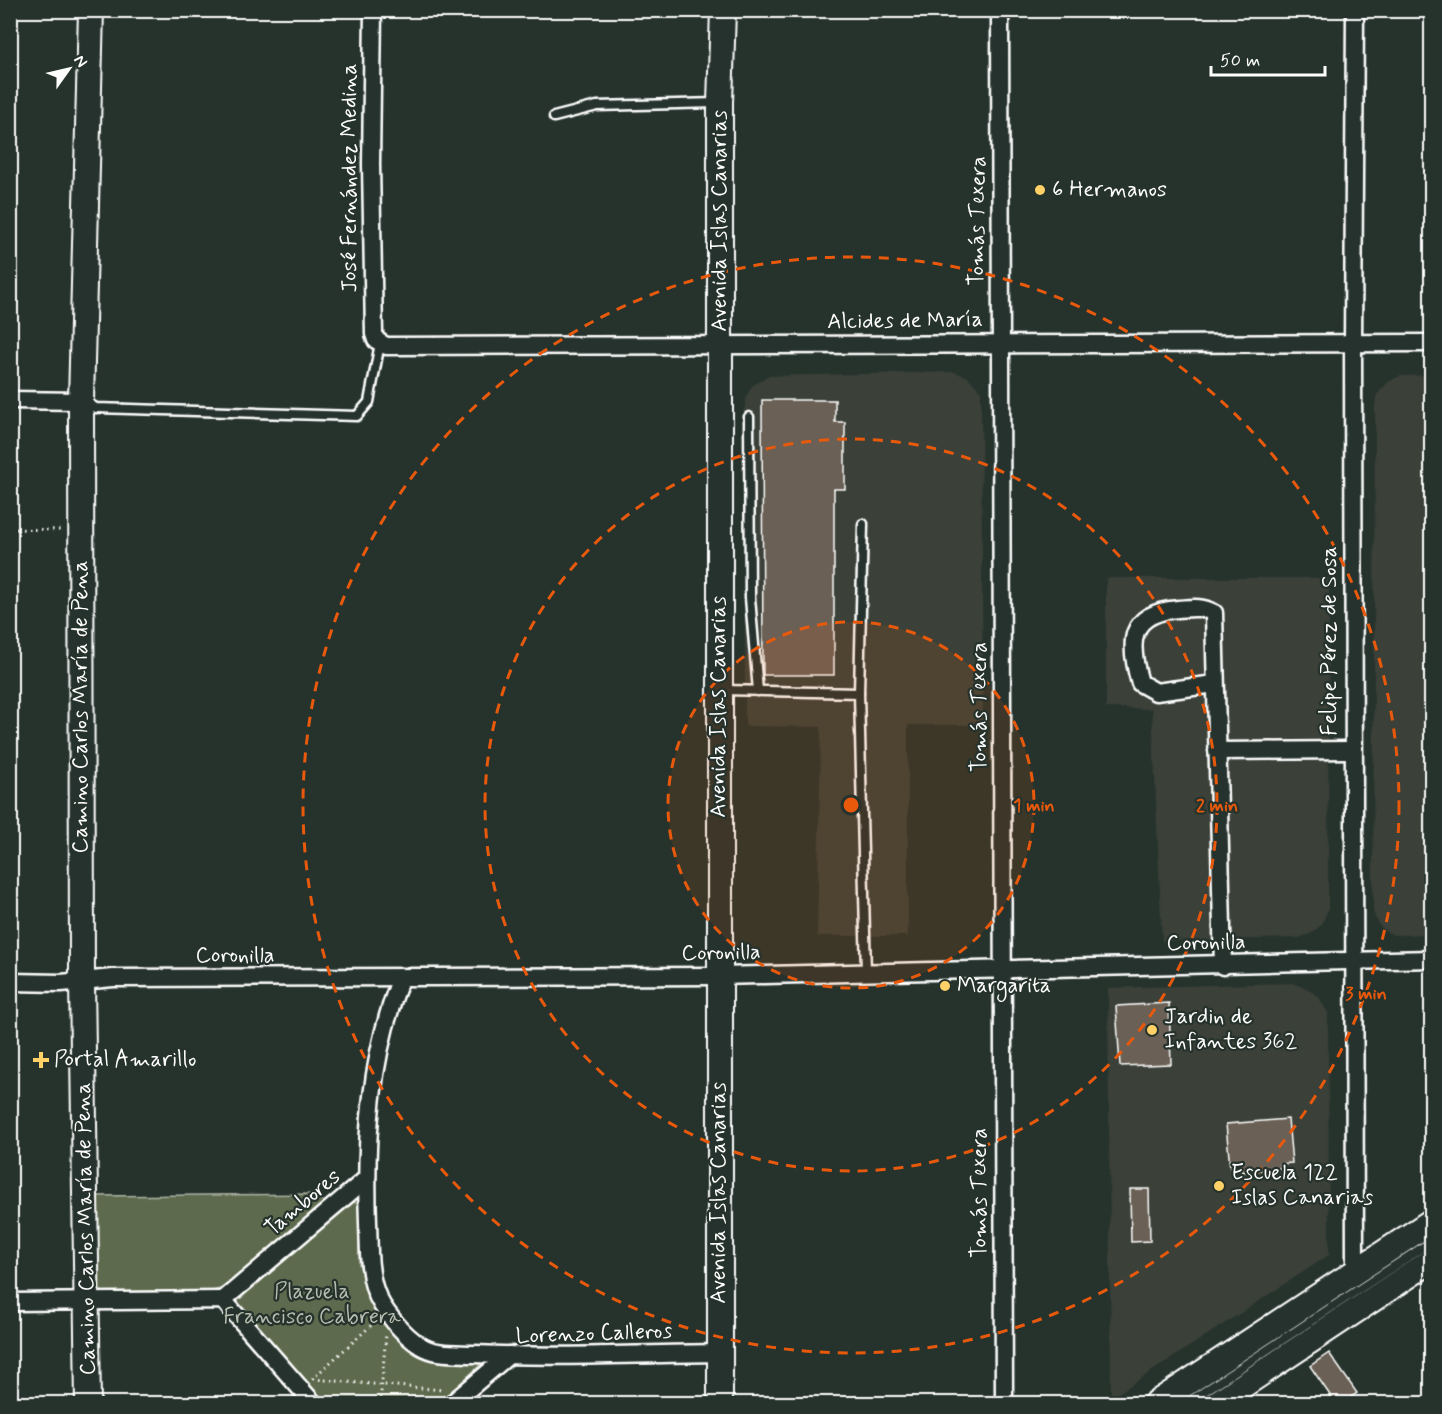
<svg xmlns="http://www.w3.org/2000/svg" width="1442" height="1414" font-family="Mynerve,sans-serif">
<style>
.built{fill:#3a4039}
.green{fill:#5d6b4d;stroke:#aeb5a6;stroke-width:1.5}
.building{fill:#6a6054;stroke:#fff;stroke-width:1.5}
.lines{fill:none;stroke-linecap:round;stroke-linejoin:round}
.lane-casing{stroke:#fff;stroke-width:13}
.street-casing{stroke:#fff;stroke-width:21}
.secondary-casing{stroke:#fff;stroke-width:28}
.path{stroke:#fff;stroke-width:3;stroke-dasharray:1.5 4.5;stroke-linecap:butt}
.lane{stroke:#26332d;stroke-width:8}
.street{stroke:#26332d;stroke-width:16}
.secondary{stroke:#26332d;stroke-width:24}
.ring{fill:none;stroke:#e8590c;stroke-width:3;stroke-dasharray:10 8}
.poi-dot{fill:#ffd166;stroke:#26332d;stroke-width:2}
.labels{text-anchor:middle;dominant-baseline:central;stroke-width:4.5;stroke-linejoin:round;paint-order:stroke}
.street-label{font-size:22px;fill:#fff;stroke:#26332d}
.poi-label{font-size:22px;fill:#fff;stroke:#26332d;text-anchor:start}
.park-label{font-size:22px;fill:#b6bcaf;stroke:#26332d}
.centre{fill:#e8590c;stroke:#26332d;stroke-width:3}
.ring-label{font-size:18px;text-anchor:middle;font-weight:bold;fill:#e8590c;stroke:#26332d;stroke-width:4.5;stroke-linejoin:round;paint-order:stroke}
</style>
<rect width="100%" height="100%" fill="#26332d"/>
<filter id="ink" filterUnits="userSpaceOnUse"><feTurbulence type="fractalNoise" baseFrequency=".0167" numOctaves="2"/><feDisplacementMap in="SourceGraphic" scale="12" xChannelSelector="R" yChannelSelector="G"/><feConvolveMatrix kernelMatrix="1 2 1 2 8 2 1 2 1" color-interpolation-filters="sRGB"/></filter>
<g filter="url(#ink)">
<g class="built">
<path d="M955 372 968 377 981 391 983 725H908V936H817L821 727 745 726 744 410 747 395 752 386 767 376Z"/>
<path d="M1431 375V934L1395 935 1386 932 1378 924 1373 911 1375 407 1376 396 1388 382 1400 376Z"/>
<path d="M1106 578H1329L1328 909 1322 924 1312 933 1299 938 1162 941 1152 709 1106 708Z"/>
<path d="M1292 983 1306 988 1318 996 1328 1013 1329 1255 1111 1398 1108 988Z"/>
</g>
<g class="green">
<path d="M317 1194 326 1206 232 1284C200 1301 144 1293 108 1293L93 1289 94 1196Z"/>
<path d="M352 1201 359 1204V1264L371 1300 402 1337 481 1360 482 1363 440 1403H325L237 1301V1297Z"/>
</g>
<g class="building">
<path d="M762 400H835V422H845V489H834V675H763Z"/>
<path d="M1169 1003 1171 1064 1120 1066 1116 1006Z"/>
<path d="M1288 1119 1292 1163 1280 1164 1281 1168 1242 1172 1241 1167 1230 1168 1226 1124Z"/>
<path d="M1130 1189H1149L1150 1241 1131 1242Z"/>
<path d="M1329 1353 1357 1393 1341 1404H1336L1310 1366Z"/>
</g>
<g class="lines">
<defs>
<g id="lane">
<path d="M554 117 597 106 717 103"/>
<path d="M85 402 96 408 357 416 369 402 380 343"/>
<path d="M749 417 750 598 758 691"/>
<path d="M863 524 859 693 866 973"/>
<path d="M723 690 859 693"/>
<path d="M1185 1404 1432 1241"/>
</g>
<g id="street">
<path d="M373 10 371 164 374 334 376 340 386 346 1432 343"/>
<path d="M1000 10 1004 1404"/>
<path d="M10 400 81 401"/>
<path d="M1215 684 1156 692 1140 683C1128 642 1128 613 1178 609 1192 608 1202 606 1214 613L1223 966"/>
<path d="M1217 751 1352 750"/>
<path d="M401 978C370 1055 365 1140 368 1223 369 1245 368 1269 375 1290 381 1309 404 1336 421 1346 435 1355 458 1353 474 1354 555 1358 637 1354 719 1353"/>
<path d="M10 982 61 983 113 978 719 976 1432 959"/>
<path d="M1355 1272 1353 344 1355 10"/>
<path d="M223 1300 366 1179"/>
<path d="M10 1302 223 1300 314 1404"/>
<path d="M451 1404 509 1355"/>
</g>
<g id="secondary">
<path d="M88 1404 82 981 81 401 91 10"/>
<path d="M720 1404V103L723 10"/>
<path d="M1155 1404 1432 1221"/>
<path d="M1215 1404 1432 1260"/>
</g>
</defs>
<use href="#lane" class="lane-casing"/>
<use href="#street" class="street-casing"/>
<use href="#secondary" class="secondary-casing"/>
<g class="path">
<path d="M10 529 61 530"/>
<path d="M312 1379 375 1322"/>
<path d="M313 1379 444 1390"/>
<path d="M380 1404 386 1334"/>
</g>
<use href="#lane" class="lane"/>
<use href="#street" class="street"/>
<use href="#secondary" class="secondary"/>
</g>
</g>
<circle cx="851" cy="805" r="183" fill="#e8590c" fill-opacity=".12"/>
<g class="ring">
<circle cx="851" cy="805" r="183"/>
<circle cx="851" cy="805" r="366"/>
<circle cx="851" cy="805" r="548"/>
</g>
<g class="poi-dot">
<circle cx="1040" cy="190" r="6"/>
<circle cx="945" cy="986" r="6"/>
<circle cx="1152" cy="1030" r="6"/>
<path d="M38 1051h6v6h6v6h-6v6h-6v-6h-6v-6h6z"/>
<circle cx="1219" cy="1186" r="6"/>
</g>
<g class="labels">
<g class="street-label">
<text transform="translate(350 178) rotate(-90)">José Fernández Medina</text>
<text transform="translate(720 221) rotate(-90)">Avenida Islas Canarias</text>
<text transform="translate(978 221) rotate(-89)">Tomás Texera</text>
<text transform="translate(905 321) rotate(-1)">Alcides de María</text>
<text transform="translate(1330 641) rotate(-90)">Felipe Pérez de Sosa</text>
<text transform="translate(81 707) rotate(-90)">Camino Carlos María de Pena</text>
<text transform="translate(719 707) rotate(-90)">Avenida Islas Canarias</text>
<text transform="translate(980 707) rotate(-90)">Tomás Texera</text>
<text transform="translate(1206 943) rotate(-1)">Coronilla</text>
<text transform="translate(721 953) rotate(-1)">Coronilla</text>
<text x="235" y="956">Coronilla</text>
<text transform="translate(719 1193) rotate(-90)">Avenida Islas Canarias</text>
<text transform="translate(980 1193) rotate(-90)">Tomás Texera</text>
<text transform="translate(303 1203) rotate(-40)">Tambores</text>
<text transform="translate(86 1229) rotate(-91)">Camino Carlos María de Pena</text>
<text transform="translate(594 1334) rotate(-2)">Lorenzo Calleros</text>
</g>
<g class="poi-label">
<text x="1052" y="190">6 Hermanos</text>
<text x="957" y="986">Margarita</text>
<text x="1164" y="1017">Jardin de<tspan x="1164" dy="25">Infantes 362</tspan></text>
<text x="54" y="1060">Portal Amarillo</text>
<text x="1231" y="1173">Escuela 122<tspan x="1231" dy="25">Islas Canarias</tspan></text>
</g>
<g class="park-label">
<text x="312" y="1292">Plazuela<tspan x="312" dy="25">Francisco Cabrera</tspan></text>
</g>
</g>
<circle cx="851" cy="805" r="9" class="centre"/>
<g class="ring-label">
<text x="1034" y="811">1 min</text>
<text x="1217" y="811">2 min</text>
<text x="1366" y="999">3 min</text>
</g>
<rect width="1442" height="1414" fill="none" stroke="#26332d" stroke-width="36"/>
<rect x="18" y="18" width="1406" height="1378" fill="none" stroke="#fff" stroke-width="2" filter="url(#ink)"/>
<g transform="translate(69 69) rotate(56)" stroke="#26332d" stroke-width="4.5" paint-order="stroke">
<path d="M0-4.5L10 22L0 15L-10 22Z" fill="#ffffff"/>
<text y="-9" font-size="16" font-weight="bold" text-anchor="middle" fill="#ffffff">N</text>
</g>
<path d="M1211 66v9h114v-9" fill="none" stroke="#ffffff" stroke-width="3"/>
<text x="1220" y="66" font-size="18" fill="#ffffff" stroke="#26332d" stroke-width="4.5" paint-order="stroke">50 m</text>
</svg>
